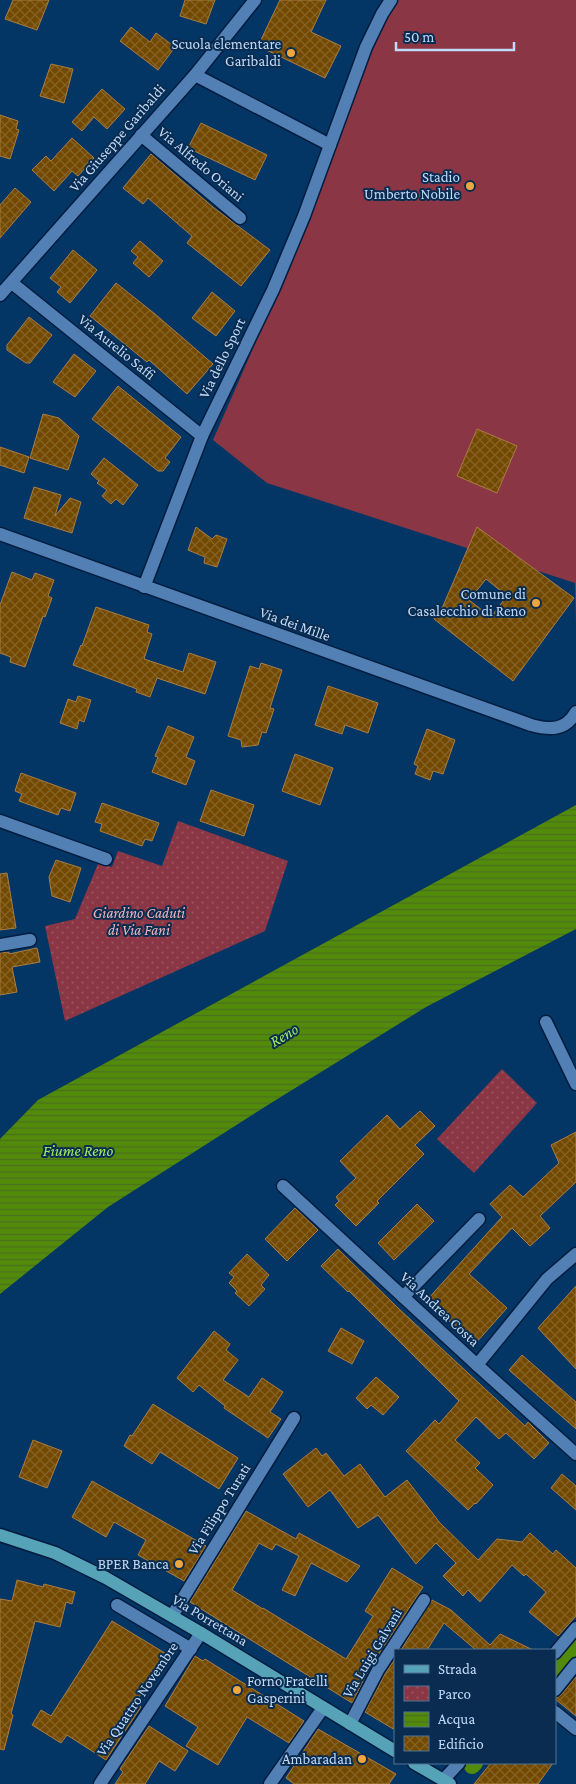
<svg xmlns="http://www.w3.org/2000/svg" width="576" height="1784" font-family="'Crimson Pro',serif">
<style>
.grass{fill:#8b3645}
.park{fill:url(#park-dots)}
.water{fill:url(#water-rules)}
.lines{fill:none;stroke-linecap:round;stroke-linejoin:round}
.canal{stroke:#528a0a;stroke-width:16}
.building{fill:url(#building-cross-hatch);stroke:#aa7d40;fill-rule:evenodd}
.minor-casing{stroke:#001d3f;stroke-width:15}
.primary-casing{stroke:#001d3f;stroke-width:15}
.minor{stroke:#5280b5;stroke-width:12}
.primary{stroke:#56a2b6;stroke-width:12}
.poi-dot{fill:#efa73d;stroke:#092c50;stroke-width:2}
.labels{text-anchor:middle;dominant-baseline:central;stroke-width:4;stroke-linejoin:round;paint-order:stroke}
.poi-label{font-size:15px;fill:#c2daf7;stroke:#092c50;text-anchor:end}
.street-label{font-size:15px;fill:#c2daf7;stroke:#092c50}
.park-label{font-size:15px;font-style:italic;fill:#f3b3b9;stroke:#092c50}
.water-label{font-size:16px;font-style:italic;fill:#a3ed61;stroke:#092c50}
</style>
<defs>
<pattern id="park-dots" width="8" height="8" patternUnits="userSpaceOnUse" patternTransform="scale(1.25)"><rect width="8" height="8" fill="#8b3645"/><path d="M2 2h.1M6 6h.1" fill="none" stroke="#9a5261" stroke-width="1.8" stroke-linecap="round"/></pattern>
<pattern id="water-rules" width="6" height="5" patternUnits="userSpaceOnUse" patternTransform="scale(1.25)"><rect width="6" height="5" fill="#528a0a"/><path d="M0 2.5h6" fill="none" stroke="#4a7020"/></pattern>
<pattern id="building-cross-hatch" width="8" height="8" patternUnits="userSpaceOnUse" patternTransform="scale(1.25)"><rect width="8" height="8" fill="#734900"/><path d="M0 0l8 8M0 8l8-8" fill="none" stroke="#856326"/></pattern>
</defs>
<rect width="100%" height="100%" fill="#043665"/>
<path class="grass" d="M392 0H576V623L575 583 267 483 213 440 266 319 347 94Z"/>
<g class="park">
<path d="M178 821 288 861 265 931 65 1021 45 926 75 919 98 864 112 867 118 851 162 866Z"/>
<path d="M502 1069 537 1103 474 1173 437 1139Z"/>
</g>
<path class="water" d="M576 805V929L426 1007 263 1108 108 1207 0 1294V1139L38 1100Z"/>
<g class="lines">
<g class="canal">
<path d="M555 1669 576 1644"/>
<path d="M472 1766 475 1763"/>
</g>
</g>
<g class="building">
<path d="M13 0H49L37 30 5 19Z"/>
<path d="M185 0H215L206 24 180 16Z"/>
<path d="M280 0H326L311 32 341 46 325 78 258 46Z"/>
<path d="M131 27 150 42 156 33 175 47 158 70 120 41Z"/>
<path d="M51 64 73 69 64 103 40 96Z"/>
<path d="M102 89 125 109 107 129 94 117 82 131 72 122Z"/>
<path d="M0 115 18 121 16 129 19 130 10 159 0 156Z"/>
<path d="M201 123 267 155 255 180 188 148Z"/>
<path d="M72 138 94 158 78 176 72 171 54 191 32 170 46 156 51 161Z"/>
<path d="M151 154 214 208 270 250 241 286 187 243 192 236 148 198 143 204 123 188Z"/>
<path d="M15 188 31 202 0 238V205Z"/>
<path d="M140 241 163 261 149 277 133 263 138 257 131 251Z"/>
<path d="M73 250 97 270 70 303 57 292 61 287 50 278Z"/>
<path d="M116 283 155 314 213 364 187 394 149 360 147 362 90 316Z"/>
<path d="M212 292 235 311 216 336 192 318Z"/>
<path d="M29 317 52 335 30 363H26L7 350V345Z"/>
<path d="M74 354 96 371 75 397 53 382Z"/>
<path d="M118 386 181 437 165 458 170 462 163 471H158L92 419Z"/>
<path d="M43 414 59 418 79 436 68 470 30 458Z"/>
<path d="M477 429 517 446 497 493 457 476Z"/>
<path d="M0 447 29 457 24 473 0 465Z"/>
<path d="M104 458 138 485 123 505 116 499 111 504 102 496 107 490 97 483 99 481 91 474Z"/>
<path d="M34 487 61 495 55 516 70 498 81 502 72 533 24 518Z"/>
<path d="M196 527 212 539 216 535 227 539 217 567 204 563 205 557 188 550Z"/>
<path d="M477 527 574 598 513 681 434 619 443 606ZM486 579 507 596 491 617 469 600Z"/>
<path d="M12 572 32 580 35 573 54 580 48 596 52 598 45 617 43 616 25 667 10 662 11 657 0 653V605Z"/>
<path d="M96 607 149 625 147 632 152 634 144 659 183 672 189 653 216 662 205 694 157 678 150 697 136 692 137 689 73 665 81 645 82 646Z"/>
<path d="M261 663 282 670 270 708 274 709 266 733 262 732 258 745 242 747 241 740 228 736 250 666 259 669Z"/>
<path d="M328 686 378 703 368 733 345 725 342 734 315 725Z"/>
<path d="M78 696 91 700 84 722 79 720 77 729 60 723 68 699 76 702Z"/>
<path d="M168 726 194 737 186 757 195 761 186 785 152 772 158 757 155 756Z"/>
<path d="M427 729 455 740 443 774 433 771 430 780 415 774 418 766 414 764Z"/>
<path d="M295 754 333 768 320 805 282 791Z"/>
<path d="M21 773 76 793 70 811 61 808 58 815 19 801 22 794 15 791Z"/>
<path d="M211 790 254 805 244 836 200 821Z"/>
<path d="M102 803 159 823 152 841 145 839 142 846 100 831 102 824 95 822Z"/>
<path d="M56 860 81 868 70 902 52 896 49 877Z"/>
<path d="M7 873 16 928 0 930V874Z"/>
<path d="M37 948 40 962 12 967 17 992 0 995V953L9 952V954Z"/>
<path d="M420 1111 435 1126 415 1145 424 1154 377 1201 379 1203 356 1226 335 1205 339 1201 336 1197 356 1178 340 1161 387 1115 400 1129Z"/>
<path d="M576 1132V1182L540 1216 550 1228 530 1246 512 1228 469 1274 507 1308 474 1345 427 1300 502 1217 490 1204 510 1185 523 1197 559 1163 551 1145Z"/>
<path d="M417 1204 434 1221 394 1260 378 1243Z"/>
<path d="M295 1208 318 1230 287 1261 265 1239Z"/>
<path d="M338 1249 398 1308 525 1426 528 1422 549 1443 534 1459 506 1433 499 1439 476 1417 455 1440 480 1463 475 1468 493 1485 476 1504 475 1503 468 1510 406 1451 435 1420 439 1424 459 1401 349 1291 348 1292 321 1266Z"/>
<path d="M247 1254 269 1275 261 1285 265 1289 249 1306 235 1293 237 1291 229 1283 234 1277 229 1273Z"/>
<path d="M576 1286V1369L538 1328Z"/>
<path d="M341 1328 364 1341 352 1364 328 1351Z"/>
<path d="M214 1331 230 1344 226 1350 238 1360 223 1380 249 1397 262 1378 283 1392 270 1412 281 1419 268 1438 224 1408 225 1406 199 1385 193 1392 177 1378Z"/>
<path d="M522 1355 576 1402V1429L509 1370Z"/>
<path d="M376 1377 399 1397 383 1415 371 1405 367 1409 356 1398Z"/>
<path d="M153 1404 238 1458 219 1489 160 1452 152 1464 124 1446 130 1435 132 1436Z"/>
<path d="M33 1440 62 1451 47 1488 19 1477Z"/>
<path d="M316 1448 322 1456 326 1453 344 1476 360 1464 385 1497 407 1480 440 1523 478 1560 497 1539 522 1542 530 1533 553 1554 556 1550 576 1568V1616L558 1636 529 1612 546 1592 526 1574 524 1576 512 1565 480 1602 468 1590 463 1596 443 1576 456 1563 436 1543 416 1564 378 1515 358 1528 330 1490 308 1507 283 1474Z"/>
<path d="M562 1474 576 1486V1510L551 1488Z"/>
<path d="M92 1481 206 1546 184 1581 138 1555 146 1540 114 1522 106 1537 72 1517Z"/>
<path d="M246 1511 296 1539 299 1533 360 1566 347 1582 311 1563 295 1596 282 1590 299 1556 276 1544 272 1550 259 1543 232 1590 263 1609V1608L346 1659 373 1616 365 1611 392 1568 423 1587 371 1666 352 1703 190 1602Z"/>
<path d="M17 1580 43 1587 44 1584 75 1592 72 1604 66 1602 60 1627 35 1621 11 1714 13 1715 4 1750 0 1749V1599L12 1601Z"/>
<path d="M432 1600 451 1610 490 1645 500 1634 533 1650H476L444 1623 427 1650H401Z"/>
<path d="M112 1621 168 1655 135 1703 141 1707 106 1760 67 1735 61 1743 32 1725 41 1710 51 1716Z"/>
<path d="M195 1656 203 1661 205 1659 304 1721 289 1743 247 1717 218 1765 186 1746 198 1727 165 1706Z"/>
<path d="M395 1659V1730L365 1712 385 1674Z"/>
<path d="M576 1677V1716L555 1699 561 1695Z"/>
<path d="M149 1726 188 1751 175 1771 159 1761 145 1784H115L123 1772 120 1769Z"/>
<path d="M318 1729 396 1774 389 1784H294L286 1778Z"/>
<path d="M491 1763H553L538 1784H474Z"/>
</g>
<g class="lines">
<defs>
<g id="minor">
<path d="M195 75 330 145"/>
<path d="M141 135 240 218"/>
<path d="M12 283 202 436"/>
<path d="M0 295 195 75 255 0"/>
<path d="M0 534 531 725C550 730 565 731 576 712"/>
<path d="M144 587 202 436 273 290 304 216 366 47 382 14 391 0"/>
<path d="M0 821 106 859"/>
<path d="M0 945 30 940"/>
<path d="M546 1022 576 1084"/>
<path d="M283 1186 477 1365 576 1454"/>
<path d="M403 1297 479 1219"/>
<path d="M477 1365 547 1279 576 1254"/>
<path d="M117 1605 191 1649"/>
<path d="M172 1616 294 1418"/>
<path d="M555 1653 576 1628"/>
<path d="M555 1690 576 1664"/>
<path d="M555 1712 576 1729"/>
<path d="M350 1724 378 1670 424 1600"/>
<path d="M443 1780 459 1763"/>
<path d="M100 1784 201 1633"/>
<path d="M270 1784 323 1708"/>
</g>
<g id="primary">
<path d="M0 1535 55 1553 106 1578 201 1633 395 1751"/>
<path d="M414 1763 450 1784"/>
</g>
</defs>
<use href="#minor" class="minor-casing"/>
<use href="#primary" class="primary-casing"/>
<use href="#minor" class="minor"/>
<use href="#primary" class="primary"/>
</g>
<g class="poi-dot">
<circle cx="291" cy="53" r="5"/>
<circle cx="470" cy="186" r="5"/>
<circle cx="536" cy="603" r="5"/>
<circle cx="179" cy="1564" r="5"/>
<circle cx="237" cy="1690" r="5"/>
<circle cx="362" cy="1759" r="5"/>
</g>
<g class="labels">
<g class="poi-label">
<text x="281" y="44">Scuola elementare<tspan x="281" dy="17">Garibaldi</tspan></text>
<text x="460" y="177">Stadio<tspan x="460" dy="17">Umberto Nobile</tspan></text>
<text x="526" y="594">Comune di<tspan x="526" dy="17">Casalecchio di Reno</tspan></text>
<text x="169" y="1564">BPER Banca</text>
<text x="247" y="1681" text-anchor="start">Forno Fratelli<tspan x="247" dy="17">Gasperini</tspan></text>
<text x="352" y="1759">Ambaradan</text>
</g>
<g class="street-label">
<text transform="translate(117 138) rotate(-49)">Via Giuseppe Garibaldi</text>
<text transform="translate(201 164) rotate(40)">Via Alfredo Oriani</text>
<text transform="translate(117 347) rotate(39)">Via Aurelio Saffi</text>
<text transform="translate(222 358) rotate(-64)">Via dello Sport</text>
<text transform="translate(295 624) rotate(20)">Via dei Mille</text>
<text transform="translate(440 1309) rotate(43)">Via Andrea Costa</text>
<text transform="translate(219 1509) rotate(-58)">Via Filippo Turati</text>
<text transform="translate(210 1620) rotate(31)">Via Porrettana</text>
<text transform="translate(372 1653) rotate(-59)">Via Luigi Galvani</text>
<text transform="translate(137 1699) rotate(-56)">Via Quattro Novembre</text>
</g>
<g class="park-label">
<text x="139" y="913">Giardino Caduti<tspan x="139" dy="17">di Via Fani</tspan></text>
</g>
<g class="water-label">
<text transform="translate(284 1035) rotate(-31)">Reno</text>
<text x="78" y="1150">Fiume Reno</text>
</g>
</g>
<rect x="394" y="1649" width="162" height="115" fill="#092c50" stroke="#537293"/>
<rect x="404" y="1665" width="25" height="8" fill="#56a2b6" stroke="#537293"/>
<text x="438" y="1674" font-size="15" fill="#c2daf7">Strada</text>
<rect x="404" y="1686" width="25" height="15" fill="url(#park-dots)" stroke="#537293"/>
<text x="438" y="1699" font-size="15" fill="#c2daf7">Parco</text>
<rect x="404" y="1712" width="25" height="15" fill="url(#water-rules)" stroke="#537293"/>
<text x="438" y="1724" font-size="15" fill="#c2daf7">Acqua</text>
<rect x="404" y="1736" width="25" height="15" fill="url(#building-cross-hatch)" stroke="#537293"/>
<text x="438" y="1749" font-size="15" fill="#c2daf7">Edificio</text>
<path d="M396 42v8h118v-8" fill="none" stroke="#c2daf7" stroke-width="2.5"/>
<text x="404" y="42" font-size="15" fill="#c2daf7" stroke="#092c50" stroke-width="4" paint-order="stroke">50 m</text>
</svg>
